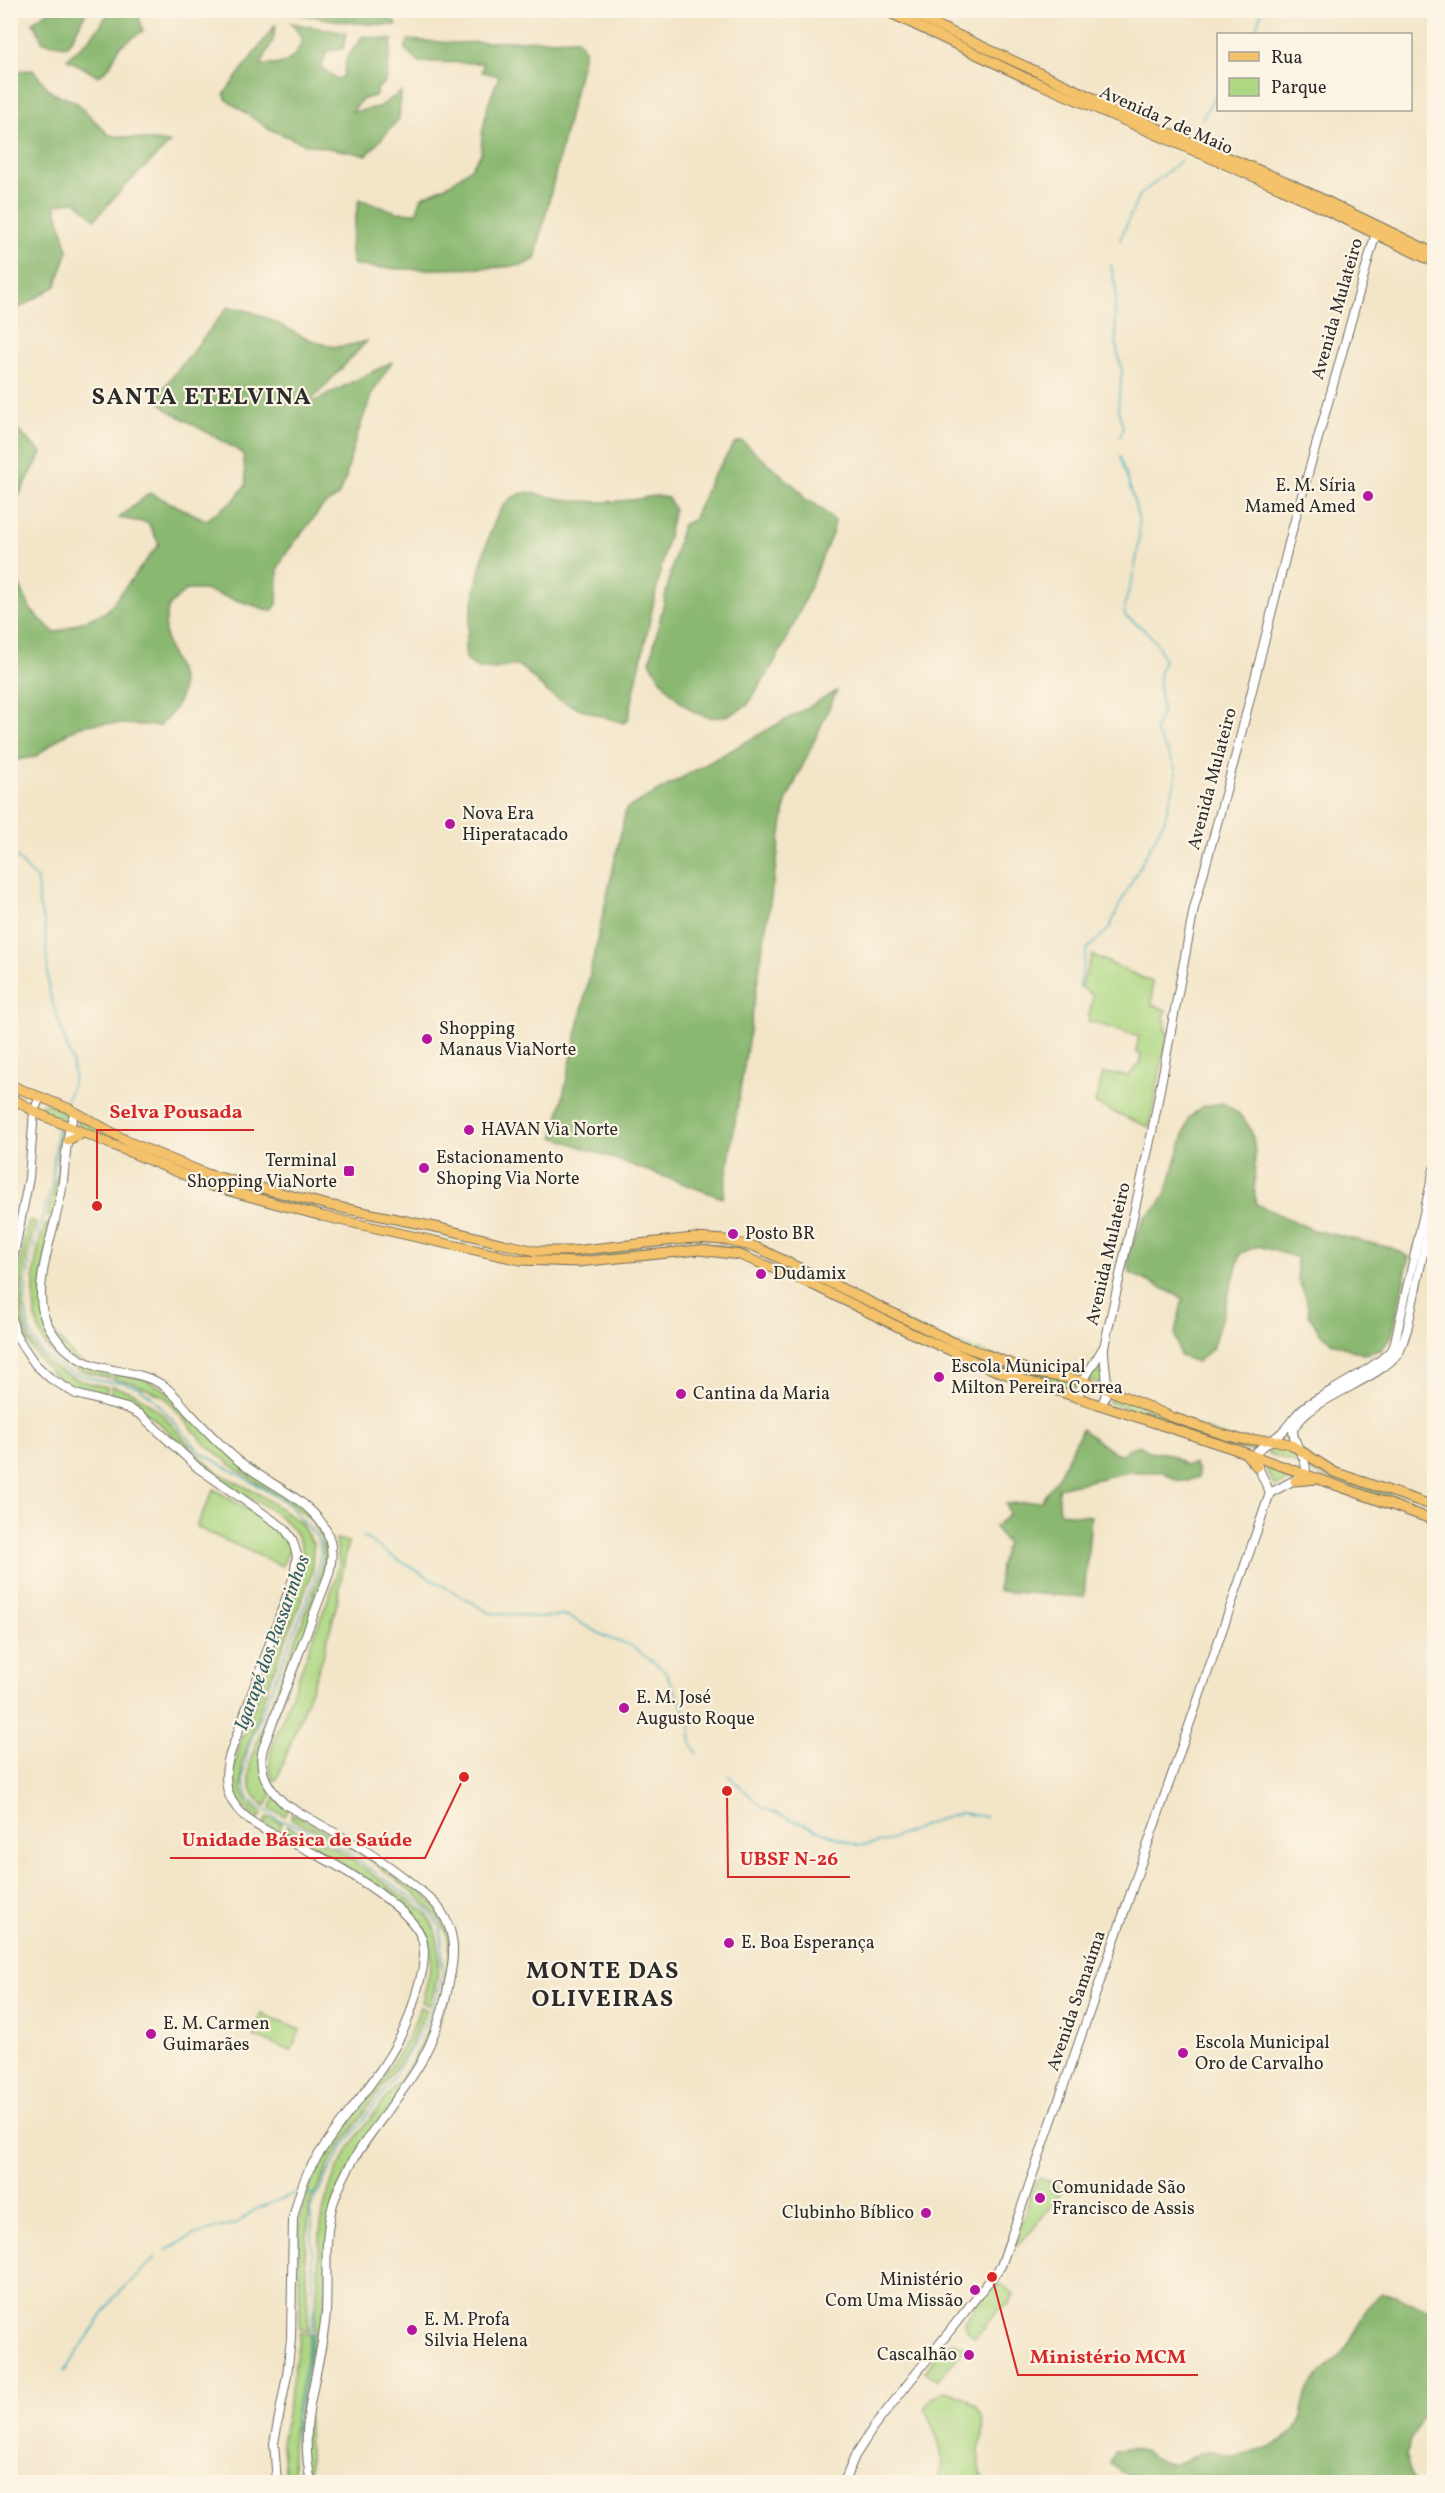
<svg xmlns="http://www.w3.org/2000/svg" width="1445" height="2493" font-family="Vollkorn,serif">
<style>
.green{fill:#add783;stroke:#6c8157;stroke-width:1.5}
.forest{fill:#8ab871;stroke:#5a724e;stroke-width:1.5}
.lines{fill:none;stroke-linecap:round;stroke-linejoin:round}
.stream{stroke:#40aebc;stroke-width:1.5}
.minor-casing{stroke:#716c62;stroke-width:10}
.major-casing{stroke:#716c62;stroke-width:11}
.minor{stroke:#fff;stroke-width:8}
.major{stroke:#f3c26a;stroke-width:9}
.poi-dot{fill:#b5179e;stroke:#fcf5e5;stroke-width:2}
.labels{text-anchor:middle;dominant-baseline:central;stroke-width:4.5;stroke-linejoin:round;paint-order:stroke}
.street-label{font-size:18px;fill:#2b2b2b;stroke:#fcf5e5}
.poi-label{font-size:18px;fill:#2b2b2b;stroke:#fcf5e5;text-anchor:start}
.water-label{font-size:20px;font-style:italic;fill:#335f65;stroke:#fcf5e5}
.district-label{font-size:24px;font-weight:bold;letter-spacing:1.5px;fill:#2b2b2b;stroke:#fcf5e5}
.leader{fill:none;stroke:#d62828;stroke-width:2}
.callout-dot{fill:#d62828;stroke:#fcf5e5;stroke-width:2}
.callout-label{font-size:20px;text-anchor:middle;font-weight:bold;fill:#d62828;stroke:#fcf5e5;stroke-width:4.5;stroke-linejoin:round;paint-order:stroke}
</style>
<rect width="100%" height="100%" fill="#fcf5e5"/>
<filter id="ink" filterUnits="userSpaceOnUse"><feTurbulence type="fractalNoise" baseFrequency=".0167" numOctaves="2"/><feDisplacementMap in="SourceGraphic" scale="12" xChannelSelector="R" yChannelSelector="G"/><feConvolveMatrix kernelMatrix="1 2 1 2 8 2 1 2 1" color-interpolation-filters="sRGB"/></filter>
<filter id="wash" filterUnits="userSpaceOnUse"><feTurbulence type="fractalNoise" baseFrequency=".008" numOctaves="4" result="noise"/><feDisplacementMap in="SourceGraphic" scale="24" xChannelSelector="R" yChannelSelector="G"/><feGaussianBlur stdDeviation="1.35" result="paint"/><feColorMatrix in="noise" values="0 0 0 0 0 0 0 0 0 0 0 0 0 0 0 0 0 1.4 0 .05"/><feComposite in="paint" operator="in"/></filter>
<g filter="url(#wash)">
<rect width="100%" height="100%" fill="#f3e5c8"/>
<g class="green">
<path d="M1092 955 1152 982V1004L1166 1010 1164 1020 1166 1021 1165 1031 1168 1032 1149 1127 1095 1104 1103 1073 1128 1076 1140 1063 1141 1055 1136 1052 1139 1036 1088 1021 1093 996 1081 987Z"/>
<path d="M42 1104H48L66 1113V1119L62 1120 42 1111 40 1108Z"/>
<path d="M80 1119 140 1148 316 1206 315 1210 215 1184 77 1125Z"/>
<path d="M59 1130 66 1133 55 1218 47 1216 58 1172Z"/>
<path d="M30 1220 36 1222C12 1302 8 1369 107 1387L106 1397C58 1390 22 1353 16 1305 14 1288 18 1271 21 1255 24 1244 25 1229 30 1220Z"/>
<path d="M46 1224 51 1226 41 1285 48 1326 76 1359 94 1370 110 1373 109 1378C89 1373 64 1368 50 1351 27 1323 31 1256 46 1224Z"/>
<path d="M688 1242 747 1249 748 1252 689 1246 567 1261 518 1257 514 1253 561 1256Z"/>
<path d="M765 1256 934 1336 1081 1384 1077 1393 996 1367 958 1352 766 1259Z"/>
<path d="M1100 1363 1102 1365 1104 1385 1087 1379Z"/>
<path d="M115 1374 144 1379 166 1390 263 1481 309 1511 325 1532 330 1561 327 1577 260 1757 272 1793 266 1806C247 1794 248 1777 251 1758L320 1575 324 1556 321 1537 314 1523 302 1512 239 1471 206 1445 165 1397 134 1383 113 1379Z"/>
<path d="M112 1386 134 1393 147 1402 161 1413 197 1454 218 1473 257 1493 300 1522 313 1544 312 1573 268 1685 242 1763V1789L248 1802 262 1814 258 1820 239 1802 232 1776 242 1737 302 1578C306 1559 303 1541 290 1526 275 1508 238 1493 218 1478 179 1450 160 1408 110 1397Z"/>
<path d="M1113 1394 1242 1443 1260 1445 1254 1452 1109 1402Z"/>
<path d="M1274 1444 1299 1450 1304 1464 1301 1465 1267 1453V1448Z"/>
<path d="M1310 1460 1322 1471 1434 1510V1514L1309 1472Z"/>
<path d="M1263 1464 1299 1477 1275 1486Z"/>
<path d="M214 1489 279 1530 287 1539 290 1548 282 1566 196 1527Z"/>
<path d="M336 1539 348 1542 337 1603 322 1660 277 1779 273 1780 269 1769 271 1749 335 1581 339 1564Z"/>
<path d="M275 1797 288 1810 285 1816 270 1809Z"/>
<path d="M292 1813C335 1836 432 1883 450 1929 459 1954 450 1986 442 2011L439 2009C446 1984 456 1954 445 1929 436 1906 378 1865 356 1851 336 1838 312 1829 291 1819Z"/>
<path d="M267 1817 282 1823 279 1831 264 1824Z"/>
<path d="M287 1826 338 1850 427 1914C445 1942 440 1976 429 2006L422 2002C427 1982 436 1959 429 1938 417 1901 319 1852 284 1833Z"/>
<path d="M420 2007 427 2010 406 2053 333 2157 310 2204 305 2256 309 2331 300 2329C301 2292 294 2231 305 2198 329 2126 398 2079 420 2007Z"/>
<path d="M434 2013 441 2016 430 2043 335 2195 322 2332 314 2331C322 2279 312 2225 334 2177 351 2137 382 2106 406 2071 418 2053 427 2033 434 2013Z"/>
<path d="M261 2014 300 2030 291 2051 253 2036Z"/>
<path d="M1039 2178 1054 2184 1061 2190V2193L1029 2234 1013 2248 1035 2182Z"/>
<path d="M993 2285H1001L1014 2294 1009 2304 1000 2308 975 2338 968 2332 964 2322 989 2287Z"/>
<path d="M300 2333 310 2334C304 2387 286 2428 294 2482H285L282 2444Z"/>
<path d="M313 2334 322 2335 307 2407 310 2482H302L298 2458 297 2428Z"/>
<path d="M953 2342 966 2347 937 2381 925 2371 946 2344Z"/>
<path d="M944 2391C968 2394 987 2408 983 2435 982 2442 978 2447 979 2454 979 2463 981 2473 983 2482H937C949 2455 936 2434 924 2408L932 2397Z"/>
</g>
<g class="forest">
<path d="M137 10 143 31 120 46 110 66 99 76 67 59 87 41 101 25 108 13 103 11Z"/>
<path d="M49 11H88C78 21 78 34 66 46L43 42 33 22Z"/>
<path d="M288 11H385L397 25C359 25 325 20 288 11Z"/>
<path d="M291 23 346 33 343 49 327 51 321 67 336 79 343 77 347 57 363 36 392 40 386 81 378 88 375 96 361 100 352 112 379 107 401 92 399 119 367 155 305 144 269 129 227 100 224 94 276 24 273 40 261 65C286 66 294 62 303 39Z"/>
<path d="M577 39 585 49 535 259C531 261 527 264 523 265 497 269 373 272 353 264L350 248 359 199 397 212 416 213 422 197 450 184 470 169 481 154 482 134 488 105 499 76 482 72 483 63 419 62 405 49 408 40 455 43Z"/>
<path d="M33 70 52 93 76 102 109 135 170 143 123 188 95 219 76 201 55 205 68 250 56 286 11 313V75L14 71Z"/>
<path d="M228 307C269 311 293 338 330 346 342 348 355 344 367 341L307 405 392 362 372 393 354 444 345 480 338 496 323 506 287 552 278 568 277 604 272 611 204 590H186C181 595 173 601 169 607 167 610 167 616 166 620 158 665 210 676 160 726L100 723 80 726 64 735 35 757 17 760 10 755 11 567 31 610 55 633 106 612 159 544 148 523 119 518 150 493 206 520 234 500 246 485 243 453 166 409 156 397Z"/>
<path d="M11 424 42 453 11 510Z"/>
<path d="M742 441 801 492 805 501 813 502 835 521 832 534C809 586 792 640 759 686 755 692 752 700 747 705 743 709 736 711 731 714 695 730 665 688 650 662L682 525 693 520 711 479 735 443Z"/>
<path d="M529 492C561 501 598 504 631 500 646 499 654 493 668 498L674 509 628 720 623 723C599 715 569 708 549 693 537 684 530 672 517 665 495 667 485 676 466 660L465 646C471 613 484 528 505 504 512 496 519 494 529 492Z"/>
<path d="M837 691 786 802 723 1198 554 1137 626 809Z"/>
<path d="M1222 1103C1270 1127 1249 1161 1256 1204L1313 1230 1392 1248 1409 1257 1392 1336 1381 1350 1363 1354 1333 1343 1319 1332 1309 1315 1306 1297 1298 1280 1296 1257 1258 1246 1241 1253 1212 1349 1197 1362 1180 1356 1175 1334 1183 1298 1130 1273 1127 1256 1144 1218 1158 1206 1167 1190 1189 1118 1203 1106Z"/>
<path d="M1082 1429 1114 1453 1123 1454 1127 1449 1139 1445 1152 1453C1167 1451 1173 1455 1184 1465L1194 1464 1198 1471V1477L1188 1481 1176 1480 1163 1472H1129L1058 1488 1060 1513 1091 1516 1084 1597 998 1591 1000 1565 1007 1544 994 1527 1009 1515 1006 1504 1041 1501 1058 1477Z"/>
<path d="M1382 2293 1396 2295 1434 2314V2395L1410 2442 1405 2455 1414 2482H1151L1121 2472 1110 2464 1115 2451C1124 2450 1133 2448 1142 2451 1152 2455 1160 2463 1171 2464 1186 2465 1195 2452 1209 2451 1219 2450 1229 2459 1240 2456 1260 2451 1293 2442 1300 2420 1304 2408 1303 2396 1311 2385 1322 2369 1340 2359 1350 2341 1360 2323 1364 2306 1382 2293Z"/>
</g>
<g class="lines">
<g class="stream">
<path d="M1254 34 1262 10"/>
<path d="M1202 118 1218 91"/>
<path d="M1120 240 1139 196 1181 160"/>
<path d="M1111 265 1116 290 1115 317 1117 349 1122 370 1118 409 1123 427 1120 437"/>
<path d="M10 850 37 880 39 906 45 924 49 992 72 1062 74 1078 66 1102"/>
<path d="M1079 988 1087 949 1109 929 1121 902 1165 819C1167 806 1177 783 1176 773 1174 760 1161 743 1155 731 1157 724 1163 715 1162 708 1160 687 1155 681 1164 660 1157 638 1144 628 1125 616L1124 606C1132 582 1141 550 1139 524 1136 501 1127 479 1120 457"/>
<path d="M58 1118 62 1108"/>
<path d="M57 1125 52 1183 32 1252 26 1283 25 1304 29 1331 41 1352 67 1371 105 1382H120L138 1387 153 1398 200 1452 286 1502 317 1537 321 1552 315 1579 248 1748 243 1780 249 1799 279 1820 303 1828 344 1850 428 1910 441 1928 443 1975 430 2015 420 2033 392 2081 344 2146 326 2177 310 2210 312 2223 313 2320 309 2351 295 2421 300 2482"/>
<path d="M363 1536 390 1555 490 1613 540 1617 568 1616 608 1638 630 1645 665 1671 689 1719 692 1744 697 1754"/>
<path d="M728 1775 763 1808 858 1846 884 1842 937 1820 962 1813 986 1817"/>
<path d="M308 2193 316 2194"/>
<path d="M166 2250 196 2234 237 2223 256 2209 296 2193"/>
<path d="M64 2372 114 2298 156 2257"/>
</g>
</g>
</g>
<g filter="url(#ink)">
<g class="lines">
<defs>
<g id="minor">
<path d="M75 1112C65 1135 66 1163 62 1188 57 1223 34 1278 43 1313 48 1329 61 1347 75 1356 102 1375 135 1367 164 1386 174 1393 181 1403 189 1412 204 1428 218 1443 234 1457 263 1482 302 1494 324 1526 333 1541 333 1558 329 1574L263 1748C257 1771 268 1789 285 1804 328 1830 372 1851 411 1883 422 1892 434 1900 441 1911 455 1932 455 1953 450 1977 445 2007 436 2034 421 2062 393 2111 350 2149 333 2204 323 2240 328 2276 326 2312 321 2375 297 2417 311 2482"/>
<path d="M10 1274 29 1178 34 1111 40 1097"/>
<path d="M10 1312 15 1333 22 1345 35 1364 50 1378 76 1394 127 1408 141 1415 198 1468 284 1528 292 1539 297 1555 294 1576 229 1757C225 1772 224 1787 232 1801 247 1826 278 1836 303 1848 335 1863 404 1903 420 1934 428 1950 423 1971 418 1987 413 2005 408 2023 399 2039 375 2086 335 2124 309 2170 301 2185 297 2202 293 2218L291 2339 287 2375 274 2443 277 2482"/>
<path d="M1078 1396 1083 1381 1103 1348"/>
<path d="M1102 1404C1112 1387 1103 1366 1104 1347L1152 1132 1194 908 1236 754 1293 527 1377 229"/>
<path d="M1270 1493 1253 1456C1261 1445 1273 1441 1282 1432 1291 1424 1296 1412 1307 1405 1327 1392 1384 1364 1394 1346L1434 1169"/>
<path d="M844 2482 855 2456 873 2428 1001 2266 1270 1493 1306 1474C1307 1455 1293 1446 1293 1430 1309 1397 1378 1382 1399 1352 1403 1345 1404 1337 1407 1330L1434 1202"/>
</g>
<g id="major">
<path d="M884 10 1026 78 1280 188 1434 262"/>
<path d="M904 10 1160 129 1285 181 1434 253"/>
<path d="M10 1085 70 1109 129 1142 207 1174 328 1205 440 1228 504 1244 536 1251H572L694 1238 725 1240 756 1247 957 1344 1037 1373 1083 1381 1109 1390 1172 1417 1225 1435 1244 1440H1272L1290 1444 1334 1472 1434 1506"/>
<path d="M10 1097 39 1114 211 1186 322 1216 520 1260 578 1262 699 1250 740 1255 809 1283 913 1334 994 1370 1234 1449 1434 1520"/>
<path d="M68 1140 84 1133"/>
<path d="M1245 1453 1257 1467"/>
<path d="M1295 1481 1317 1479"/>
</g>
</defs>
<use href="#minor" class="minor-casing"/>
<use href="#major" class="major-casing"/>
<use href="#minor" class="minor"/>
<use href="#major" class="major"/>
</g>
</g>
<g class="poi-dot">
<circle cx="1368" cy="496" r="6"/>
<circle cx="450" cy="824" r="6"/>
<circle cx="427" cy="1039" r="6"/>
<circle cx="469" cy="1130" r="6"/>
<circle cx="424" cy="1168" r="6"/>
<rect x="343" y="1165" width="12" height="12" rx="3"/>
<circle cx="733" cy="1234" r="6"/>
<circle cx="761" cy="1274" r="6"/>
<circle cx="939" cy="1377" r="6"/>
<circle cx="681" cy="1394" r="6"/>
<circle cx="624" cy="1708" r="6"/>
<circle cx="729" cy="1943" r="6"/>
<circle cx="151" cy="2034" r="6"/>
<circle cx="1183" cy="2053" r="6"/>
<circle cx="1040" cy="2198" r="6"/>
<circle cx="926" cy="2213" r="6"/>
<circle cx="975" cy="2290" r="6"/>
<circle cx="412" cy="2330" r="6"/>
<circle cx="969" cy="2355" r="6"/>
</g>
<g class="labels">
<g class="street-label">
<text transform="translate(1166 121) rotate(24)">Avenida 7 de Maio</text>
<text transform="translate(1338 309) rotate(-74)">Avenida Mulateiro</text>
<text transform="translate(1213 779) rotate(-75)">Avenida Mulateiro</text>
<text transform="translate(1109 1254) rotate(-77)">Avenida Mulateiro</text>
<text transform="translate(1077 2001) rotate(-71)">Avenida Samaúma</text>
</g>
<g class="poi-label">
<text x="1356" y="486" text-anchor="end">E. M. Síria<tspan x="1356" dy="21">Mamed Amed</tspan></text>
<text x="462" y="814">Nova Era<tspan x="462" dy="21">Hiperatacado</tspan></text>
<text x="439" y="1029">Shopping<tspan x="439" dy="21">Manaus ViaNorte</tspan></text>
<text x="481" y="1130">HAVAN Via Norte</text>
<text x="436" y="1158">Estacionamento<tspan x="436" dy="21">Shoping Via Norte</tspan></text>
<text x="337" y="1161" text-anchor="end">Terminal<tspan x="337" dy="21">Shopping ViaNorte</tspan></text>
<text x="745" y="1234">Posto BR</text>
<text x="773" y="1274">Dudamix</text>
<text x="951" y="1367">Escola Municipal<tspan x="951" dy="21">Milton Pereira Correa</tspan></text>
<text x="693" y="1394">Cantina da Maria</text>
<text x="636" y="1698">E. M. José<tspan x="636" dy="21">Augusto Roque</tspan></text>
<text x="741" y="1943">E. Boa Esperança</text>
<text x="163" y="2024">E. M. Carmen<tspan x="163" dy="21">Guimarães</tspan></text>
<text x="1195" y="2043">Escola Municipal<tspan x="1195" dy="21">Oro de Carvalho</tspan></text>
<text x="1052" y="2188">Comunidade São<tspan x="1052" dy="21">Francisco de Assis</tspan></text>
<text x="914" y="2213" text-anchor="end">Clubinho Bíblico</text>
<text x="963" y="2280" text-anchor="end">Ministério<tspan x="963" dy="21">Com Uma Missão</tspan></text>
<text x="424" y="2320">E. M. Profa<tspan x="424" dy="21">Silvia Helena</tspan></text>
<text x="957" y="2355" text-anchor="end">Cascalhão</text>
</g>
<g class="water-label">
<text transform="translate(273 1643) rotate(-70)">Igarapé dos Passarinhos</text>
</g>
<g class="district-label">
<text x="202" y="398">SANTA ETELVINA</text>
<text x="603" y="1972">MONTE DAS<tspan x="603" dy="28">OLIVEIRAS</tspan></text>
</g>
</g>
<path class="leader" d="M97 1206L97 1130H254M464 1777L425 1858H170M727 1791L728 1877H850M992 2277L1018 2375H1198"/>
<g class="callout-dot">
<circle cx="97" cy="1206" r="6"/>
<circle cx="464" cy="1777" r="6"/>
<circle cx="727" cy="1791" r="6"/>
<circle cx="992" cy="2277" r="6"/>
</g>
<g class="callout-label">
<text x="176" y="1118">Selva Pousada</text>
<text x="297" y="1846">Unidade Básica de Saúde</text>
<text x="789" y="1865">UBSF N-26</text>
<text x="1108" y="2363">Ministério MCM</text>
</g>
<rect width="1445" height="2493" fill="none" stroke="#fcf5e5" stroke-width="36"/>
<rect x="1217" y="33" width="195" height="78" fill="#fcf5e5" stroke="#a8a49b" stroke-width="1.5"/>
<rect x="1229" y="52" width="30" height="9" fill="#f3c26a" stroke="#a8a49b" stroke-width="1.5"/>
<text x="1271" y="63" font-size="18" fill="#2b2b2b">Rua</text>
<rect x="1229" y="78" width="30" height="18" fill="#add783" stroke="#a8a49b" stroke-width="1.5"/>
<text x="1271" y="93" font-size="18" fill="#2b2b2b">Parque</text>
</svg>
